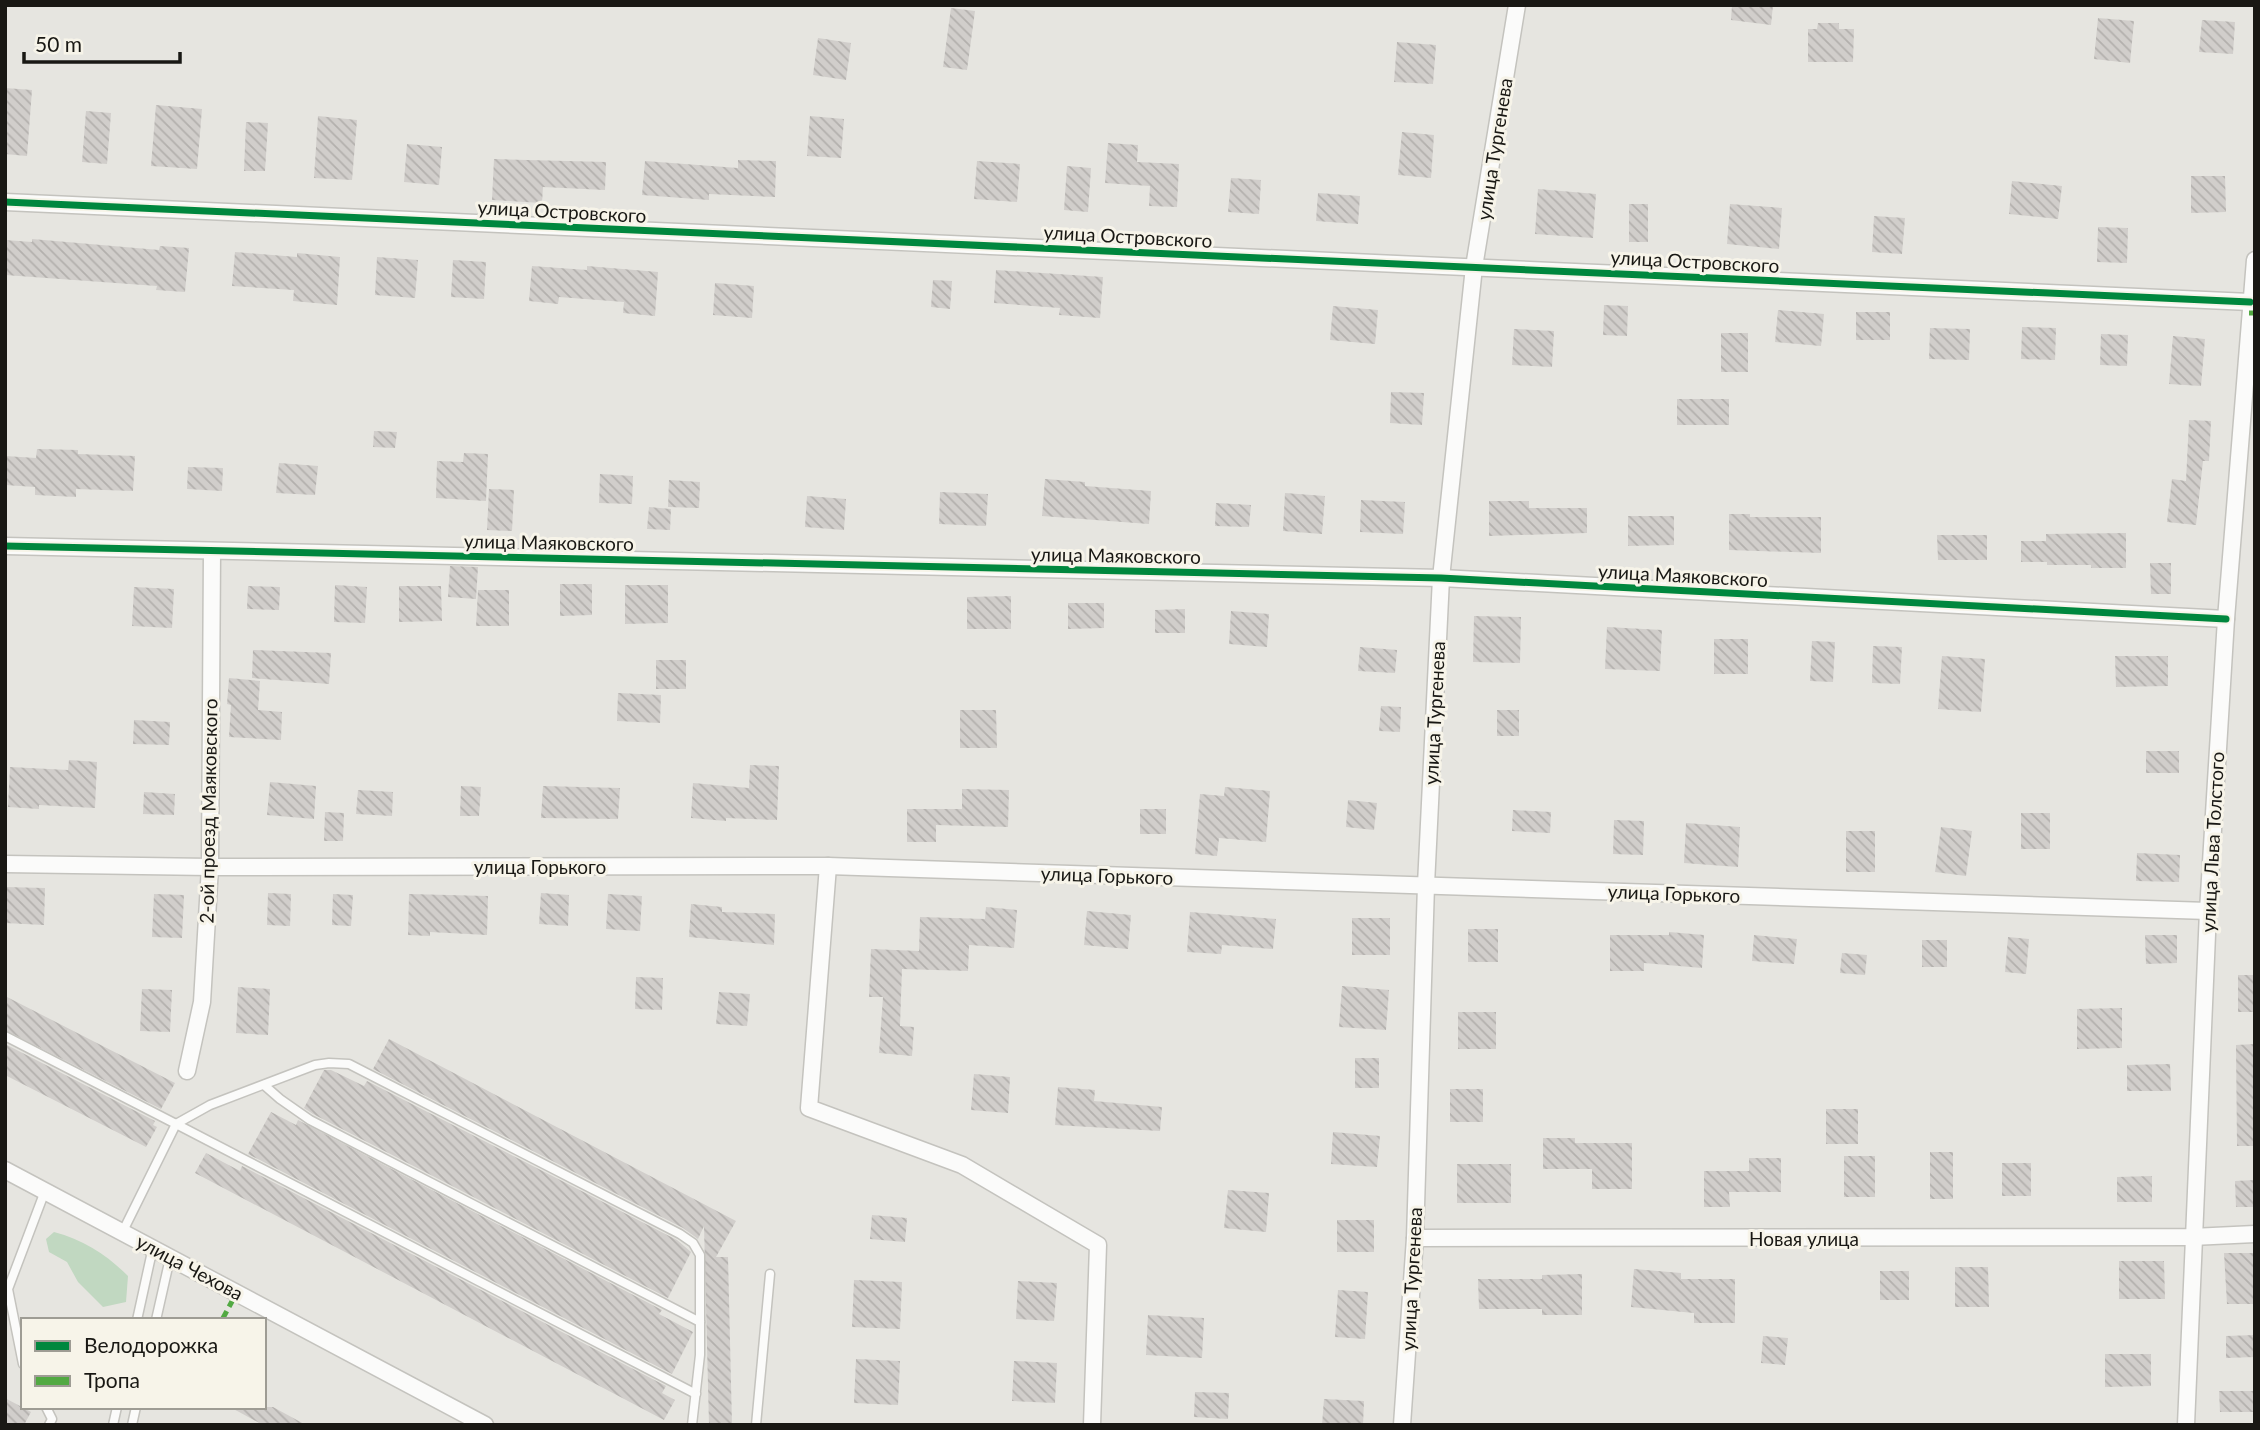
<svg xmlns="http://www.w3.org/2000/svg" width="2260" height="1430" font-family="Lato,sans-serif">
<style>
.grass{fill:#c1d8c1}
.building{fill:url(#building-back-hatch)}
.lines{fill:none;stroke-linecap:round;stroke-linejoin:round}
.service-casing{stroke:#c4c3be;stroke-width:11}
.minor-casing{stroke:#c4c3be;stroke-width:19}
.service{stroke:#fbfbfa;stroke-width:8}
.minor{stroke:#fbfbfa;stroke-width:16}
.quiet{stroke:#52a942;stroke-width:5;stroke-dasharray:10 5;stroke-linecap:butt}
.cycleway-casing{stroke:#f7f4e9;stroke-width:11}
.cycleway{stroke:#00873e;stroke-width:7}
.labels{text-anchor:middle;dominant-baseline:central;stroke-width:6;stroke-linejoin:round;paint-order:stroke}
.street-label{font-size:19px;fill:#191814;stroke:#f7f4e9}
</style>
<defs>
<pattern id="building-back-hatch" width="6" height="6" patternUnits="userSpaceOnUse" patternTransform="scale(1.75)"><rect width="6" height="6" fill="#d1cecb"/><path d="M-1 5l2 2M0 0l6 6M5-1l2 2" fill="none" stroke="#b3b0ad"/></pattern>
</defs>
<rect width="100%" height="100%" fill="#e6e5e0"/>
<path class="grass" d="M54 1232C84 1240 107 1255 128 1276L126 1302 103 1307 78 1282 67 1262 49 1252 46 1239Z"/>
<g class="building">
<path d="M1732 5H1773L1771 25 1731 20Z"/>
<path d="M951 8 975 11 967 70 943 67Z"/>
<path d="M2098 18 2134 21 2130 63 2094 59Z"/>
<path d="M2202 20 2235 22 2233 54 2199 52Z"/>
<path d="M1818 23H1839V29H1854L1853 62H1808V29H1817Z"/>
<path d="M818 38 851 43 846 80 813 75Z"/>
<path d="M1397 42 1436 45 1433 84 1394 82Z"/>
<path d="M5 88 32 90 27 156 5 154Z"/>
<path d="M156 105 202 109 197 169 151 166Z"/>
<path d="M86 111 111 113 107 164 82 162Z"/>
<path d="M318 116 357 120 352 180 314 178Z"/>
<path d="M810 116 844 119 841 158 807 156Z"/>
<path d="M246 122 268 123 265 171H244Z"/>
<path d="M1402 132 1434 135 1431 178 1398 175Z"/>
<path d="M1108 143 1138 145 1137 162 1179 164 1177 207 1149 206 1150 186 1105 183Z"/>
<path d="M407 144 442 147 439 185 404 182Z"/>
<path d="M494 159 606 162 605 190 543 187 542 203 492 200Z"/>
<path d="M738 160 776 161 775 197 709 194V200L642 195 645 161 738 168Z"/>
<path d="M977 161 1020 164 1017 202 974 199Z"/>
<path d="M1067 166 1091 168 1088 212 1064 210Z"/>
<path d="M2191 176H2225L2226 212 2191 213Z"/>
<path d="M1231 178 1261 180 1259 214 1228 212Z"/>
<path d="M2012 181 2062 186 2058 219 2009 214Z"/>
<path d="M1538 189 1596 194 1593 238 1535 234Z"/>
<path d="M1318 193 1360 196 1358 224 1316 221Z"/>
<rect x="1629" y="204" width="19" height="38"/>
<path d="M1730 204 1782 208 1779 249 1727 244Z"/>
<path d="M1874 216 1905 218 1902 254 1872 252Z"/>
<path d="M2098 227 2128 228 2127 263 2097 262Z"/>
<path d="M32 239 159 250 160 246 189 248 185 292 156 290 157 286 5 275V240L32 242Z"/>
<path d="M235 252 297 257V253L340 257 337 305 293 301 294 290 232 286Z"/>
<path d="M377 257 418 260 415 298 375 295Z"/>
<path d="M453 260 486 262 484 299 451 297Z"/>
<path d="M532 266 587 270V266L658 272 655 316 623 313 624 302 559 297 558 304 529 301Z"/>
<path d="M996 270 1103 277 1100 318 1059 315 1060 308 994 303Z"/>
<path d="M933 280 952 281 950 309 931 307Z"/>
<path d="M715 283 754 286 752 318 713 315Z"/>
<path d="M1604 305 1628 306 1627 336 1603 335Z"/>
<path d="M1333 306 1378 310 1375 344 1330 340Z"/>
<path d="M1778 310 1824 314 1821 346 1775 342Z"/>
<rect x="1856" y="312" width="34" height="28"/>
<path d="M2022 327 2056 328 2055 360 2021 359Z"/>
<path d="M1930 328 1970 329 1969 360 1929 359Z"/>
<path d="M1514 329 1554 331 1552 367 1512 365Z"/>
<rect x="1721" y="333" width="27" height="39"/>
<path d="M2101 334 2128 335 2127 366 2100 365Z"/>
<path d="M2173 336 2205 339 2201 386 2169 384Z"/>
<path d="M1391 392 1424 393 1422 425 1390 423Z"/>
<rect x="1677" y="399" width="52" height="26"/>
<path d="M2189 420 2211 421 2209 461H2203L2196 525 2167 522 2172 479 2186 481Z"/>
<path d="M374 431 397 432 395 448 373 447Z"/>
<path d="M37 449 78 450V454L135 456 133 491 76 489V497L35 495V487L5 485V456L36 458Z"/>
<path d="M464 453 488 454 486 501 436 498 437 461 463 462Z"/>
<path d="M279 463 318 466 315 495 276 493Z"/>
<path d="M188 467 223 468 222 491 187 489Z"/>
<path d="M600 474 633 476 632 504 599 503Z"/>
<path d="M1045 479 1085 482V486L1151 491 1149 524 1042 516Z"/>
<path d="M669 480 700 482 699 508 668 507Z"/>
<path d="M489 489 514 490 512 531 487 530Z"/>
<path d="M940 492 988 494 986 526 939 524Z"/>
<path d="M1285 493 1325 496 1322 534 1283 531Z"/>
<path d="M807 496 846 499 844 530 805 527Z"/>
<path d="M1361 500 1405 502 1403 534 1360 532Z"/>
<path d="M1489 501H1529V508H1587V533L1489 536Z"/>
<path d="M1216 503 1251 505 1249 527 1215 526Z"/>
<path d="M649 507 671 509 670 530 647 529Z"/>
<path d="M1729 514H1750V517H1821V553L1729 550Z"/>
<path d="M1628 516H1674V545L1628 546Z"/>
<path d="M2126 533V568H2091V565H2047V562H2021V541H2046V534Z"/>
<path d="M1937 535H1987V560H1938Z"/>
<path d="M2150 563H2171V594H2151Z"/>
<path d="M450 566 478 567 476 599 448 597Z"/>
<path d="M560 584H592V615L560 616Z"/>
<path d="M335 585 367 587 365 623 334 622Z"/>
<path d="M625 585H668V623L625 624Z"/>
<path d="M248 586 280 587 279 610 247 609Z"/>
<path d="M399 586H441L442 621 399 622Z"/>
<path d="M134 587 174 589 172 628 132 626Z"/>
<path d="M478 590H509V626H476Z"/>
<path d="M1011 596V629H967V597Z"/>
<path d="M1068 603H1104V628L1068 629Z"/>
<path d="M1185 609V633H1155V610Z"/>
<path d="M1231 611 1269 614 1267 647 1229 644Z"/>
<path d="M1474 616 1521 617 1520 663 1473 662Z"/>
<path d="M1607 627 1662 630 1660 671 1605 669Z"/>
<rect x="1714" y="639" width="34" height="35"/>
<path d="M1812 641 1835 642 1833 682 1810 681Z"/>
<path d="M1873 646 1902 647 1900 684 1872 683Z"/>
<path d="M1360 647 1397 650 1395 673 1358 671Z"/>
<path d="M253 650 331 653 329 684 252 678Z"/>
<path d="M1942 656 1985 659 1981 712 1938 709Z"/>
<path d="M2115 656H2168V686L2116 687Z"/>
<rect x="656" y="660" width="30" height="29"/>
<path d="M229 678 260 681 258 710 282 712 281 740 229 737 231 705 227 704Z"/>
<path d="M618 693 661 695 660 723 617 721Z"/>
<path d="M1381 706 1401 707 1400 732 1379 731Z"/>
<path d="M960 710H996L997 748H960Z"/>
<rect x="1497" y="710" width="22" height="26"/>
<path d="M134 720 170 722 169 745 133 744Z"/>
<rect x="2146" y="751" width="33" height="22"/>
<path d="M69 760 97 762 95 808 39 805V809L8 807 10 767 68 770Z"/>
<path d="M750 765 779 766 777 820 726 818V821L691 818 693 783 749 788Z"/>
<path d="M270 782 316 786 314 819 267 815Z"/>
<path d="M461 786 481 787 479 816H460Z"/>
<path d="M543 786 620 788 618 819 541 818Z"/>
<path d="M1225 787 1270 791 1266 842 1219 838 1217 856 1195 854 1200 794 1224 796Z"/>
<path d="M962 789 1009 790 1008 827 936 825V842H907V809H962Z"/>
<path d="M358 790 393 792 392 816 356 814Z"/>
<path d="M144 792 175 794 174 815 143 814Z"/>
<path d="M1348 800 1377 803 1374 830 1346 827Z"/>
<rect x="1140" y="809" width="26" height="25"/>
<path d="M1513 810 1551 812 1550 833 1512 831Z"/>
<path d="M325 812 344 813 343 841H324Z"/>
<rect x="2021" y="813" width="29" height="36"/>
<path d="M1614 820 1644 821 1643 855 1613 854Z"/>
<path d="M1686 823 1740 827 1738 867 1684 863Z"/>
<path d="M1941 827 1972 831 1966 876 1935 872Z"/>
<rect x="1846" y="831" width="29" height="41"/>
<path d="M2137 853 2180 855 2179 882 2136 881Z"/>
<path d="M5 887 45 888 44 925 5 923Z"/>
<path d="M268 893 291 894 290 926 267 925Z"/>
<path d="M541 893 569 895 568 926 539 924Z"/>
<path d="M154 894 184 895 182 938 152 937Z"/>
<path d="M333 894 353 895 351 926 332 925Z"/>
<path d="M409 894 488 896 487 935 430 932V936L408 935Z"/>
<path d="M608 894 642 896 640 931 606 929Z"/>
<path d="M691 904 722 907V912L775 914 774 945 689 937Z"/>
<path d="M986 907 1017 910 1014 948 969 945 968 971 902 969 900 1026 914 1027 912 1056 879 1053 883 997H869L871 949 919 951 920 917 985 919Z"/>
<path d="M1087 911 1131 915 1128 949 1084 945Z"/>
<path d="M1190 912 1276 919 1273 949 1222 945 1221 954 1187 952Z"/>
<rect x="1352" y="918" width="38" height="37"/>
<rect x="1468" y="929" width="30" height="33"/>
<path d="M1669 932 1704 935 1702 968 1644 963V971H1610V935H1669Z"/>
<path d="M1754 935 1797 939 1794 964 1752 961Z"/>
<path d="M2145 935H2177V963L2146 964Z"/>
<path d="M2008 937 2029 939 2026 974 2005 972Z"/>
<rect x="1922" y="940" width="25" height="27"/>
<path d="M1842 953 1867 955 1865 975 1840 973Z"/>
<rect x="2238" y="975" width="17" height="37"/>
<path d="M636 977 663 978 662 1010 635 1009Z"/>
<path d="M1342 986 1389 990 1386 1030 1339 1027Z"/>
<path d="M238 987 270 989 268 1035 236 1033Z"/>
<path d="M142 989 172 990 170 1032 140 1031Z"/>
<path d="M719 992 750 994 747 1026 716 1024Z"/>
<path d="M5 996 175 1083 161 1109 5 1030Z"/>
<path d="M2122 1008V1048L2077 1049V1009Z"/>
<rect x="1458" y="1012" width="38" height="37"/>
<path d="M389 1039 736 1221 716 1257H728L732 1425H709L704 1226 698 1239 683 1228 373 1069Z"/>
<path d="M5 1044 155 1121 153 1125 157 1127 146 1147 5 1075Z"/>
<path d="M2255 1044V1146H2237L2236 1045Z"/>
<rect x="1355" y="1058" width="24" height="30"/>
<path d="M2170 1064 2171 1091H2127V1065Z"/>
<path d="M324 1070H331L364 1086 367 1081 677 1240 691 1252 668 1298 313 1114 304 1108Z"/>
<path d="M974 1074 1010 1077 1008 1113 971 1110Z"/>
<path d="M1058 1087 1095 1090 1094 1101 1162 1107 1160 1131 1055 1125Z"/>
<rect x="1450" y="1089" width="33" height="33"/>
<rect x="1826" y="1109" width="32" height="35"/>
<path d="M271 1112 296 1125 298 1120 662 1310 659 1314 693 1332 672 1374 248 1154Z"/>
<path d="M1333 1132 1380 1136 1377 1167 1331 1164Z"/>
<path d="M1543 1138H1575V1143H1632V1189H1592V1169H1543Z"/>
<rect x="1930" y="1152" width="23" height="47"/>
<path d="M206 1153 240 1171 242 1166 666 1386 662 1393 675 1400 664 1420 195 1173Z"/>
<rect x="1844" y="1156" width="31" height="41"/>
<path d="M1749 1158H1781V1192H1729L1730 1207H1704V1171H1749Z"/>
<rect x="2002" y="1163" width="29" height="33"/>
<rect x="1457" y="1164" width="54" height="39"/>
<path d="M2152 1176V1202H2117V1177Z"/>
<path d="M2255 1180V1207H2236L2235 1181Z"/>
<path d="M1228 1190 1269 1193 1266 1232 1224 1228Z"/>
<path d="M872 1215 907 1218 905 1242 870 1239Z"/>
<rect x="1337" y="1220" width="37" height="32"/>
<path d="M2224 1253H2255V1304H2227Z"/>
<path d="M2119 1261H2164L2165 1299H2119Z"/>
<path d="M1955 1267H1988L1989 1307H1955Z"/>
<path d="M1634 1269 1681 1273V1279H1735V1323H1694V1313L1631 1307Z"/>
<rect x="1880" y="1271" width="29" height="29"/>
<path d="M1582 1274V1315H1542V1309H1479L1478 1279H1542V1275Z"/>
<path d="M854 1280 902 1282 900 1329 852 1327Z"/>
<path d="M1018 1281 1057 1283 1054 1321 1016 1319Z"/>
<path d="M1338 1290 1368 1292 1365 1339 1335 1337Z"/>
<path d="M1148 1315 1204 1318 1202 1358 1146 1355Z"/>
<path d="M2255 1335V1357L2226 1358V1336Z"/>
<path d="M1763 1336 1788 1338 1785 1365 1761 1363Z"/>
<path d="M2105 1354H2151V1386L2105 1387Z"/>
<path d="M856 1359 900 1361 898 1405 854 1403Z"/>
<path d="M1014 1361 1057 1363 1055 1403 1012 1401Z"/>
<path d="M2219 1391H2255V1412H2220Z"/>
<path d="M1195 1392 1229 1393 1228 1419 1194 1417Z"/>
<path d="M5 1398 31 1412 24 1425H5Z"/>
<path d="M1324 1399 1364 1401 1363 1425H1322Z"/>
<path d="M230 1407H273L306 1425H263Z"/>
</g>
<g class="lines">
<defs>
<g id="service">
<path d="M5 1036 176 1124 123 1231"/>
<path d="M264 1085 280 1099 310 1120 700 1322"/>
<path d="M176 1124 210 1105 315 1065 329 1063 349 1064 680 1234 693 1243 700 1255V1355L692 1425"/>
<path d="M176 1124 696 1394"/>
<path d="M137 1320 153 1247"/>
<path d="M156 1320 170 1258"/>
<path d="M23 1364 8 1289 45 1191"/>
<path d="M46 1407 52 1419 49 1425"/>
<path d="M113 1425 117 1407"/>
<path d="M132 1425 136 1407"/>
<path d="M756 1425 770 1274"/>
</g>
<g id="minor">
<path d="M5 202 2250 302"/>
<path d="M5 546 1441 578 2226 619"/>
<path d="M5 864 210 867 828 866 2208 911"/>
<path d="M828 866 809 1108 962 1165 1098 1245 1092 1425"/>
<path d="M187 1071 202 1002 210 867 212 551"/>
<path d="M5 1170 485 1425"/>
<path d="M1415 1238 2192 1237 2255 1234"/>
<path d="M1402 1425 1415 1238 1426 885 1441 578 1474 267 1517 5"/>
<path d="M2186 1425 2208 911 2226 619 2255 260"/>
</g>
</defs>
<use href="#service" class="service-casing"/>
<use href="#minor" class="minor-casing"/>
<use href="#service" class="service"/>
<use href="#minor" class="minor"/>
<g class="quiet">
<path d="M2249 313H2255"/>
<path d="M222 1320 237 1292"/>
</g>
<defs>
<g id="cycleway">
<path d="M5 202 2250 302"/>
<path d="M5 546 1441 578 2226 619"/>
</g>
</defs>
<use href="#cycleway" class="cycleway-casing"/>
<use href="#cycleway" class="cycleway"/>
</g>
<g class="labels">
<g class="street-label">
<text transform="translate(1494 149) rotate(-81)">улица Тургенева</text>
<text transform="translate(562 211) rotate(3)">улица Островского</text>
<text transform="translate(1128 236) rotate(3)">улица Островского</text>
<text transform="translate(1695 261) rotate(3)">улица Островского</text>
<text transform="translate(549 542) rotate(1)">улица Маяковского</text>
<text transform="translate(1116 555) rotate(1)">улица Маяковского</text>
<text transform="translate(1683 575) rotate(3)">улица Маяковского</text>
<text transform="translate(1434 713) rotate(-87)">улица Тургенева</text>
<text transform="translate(208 811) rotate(-89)">2-ой проезд Маяковского</text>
<text transform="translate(2212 842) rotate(-87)">улица Льва Толстого</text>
<text x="540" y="866">улица Горького</text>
<text transform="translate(1107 875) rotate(2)">улица Горького</text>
<text transform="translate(1674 893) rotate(2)">улица Горького</text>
<text x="1804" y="1238">Новая улица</text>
<text transform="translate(190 1267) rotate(28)">улица Чехова</text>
<text transform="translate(1411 1279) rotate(-87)">улица Тургенева</text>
</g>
</g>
<rect width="2260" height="1430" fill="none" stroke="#191814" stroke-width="14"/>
<rect x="21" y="1318" width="245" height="91" fill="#f7f4e9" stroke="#9e9c94" stroke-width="2"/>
<rect x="35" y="1341" width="35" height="10" fill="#00873e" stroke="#9e9c94" stroke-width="2"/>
<text x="84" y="1353" font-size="21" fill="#191814">Велодорожка</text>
<rect x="35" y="1376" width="35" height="10" fill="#52a942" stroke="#9e9c94" stroke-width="2"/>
<text x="84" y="1388" font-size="21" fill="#191814">Тропа</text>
<path d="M24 52v10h156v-10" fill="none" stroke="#191814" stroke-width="3.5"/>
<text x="35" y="52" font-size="21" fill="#191814" stroke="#f7f4e9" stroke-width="5" paint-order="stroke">50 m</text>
</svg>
